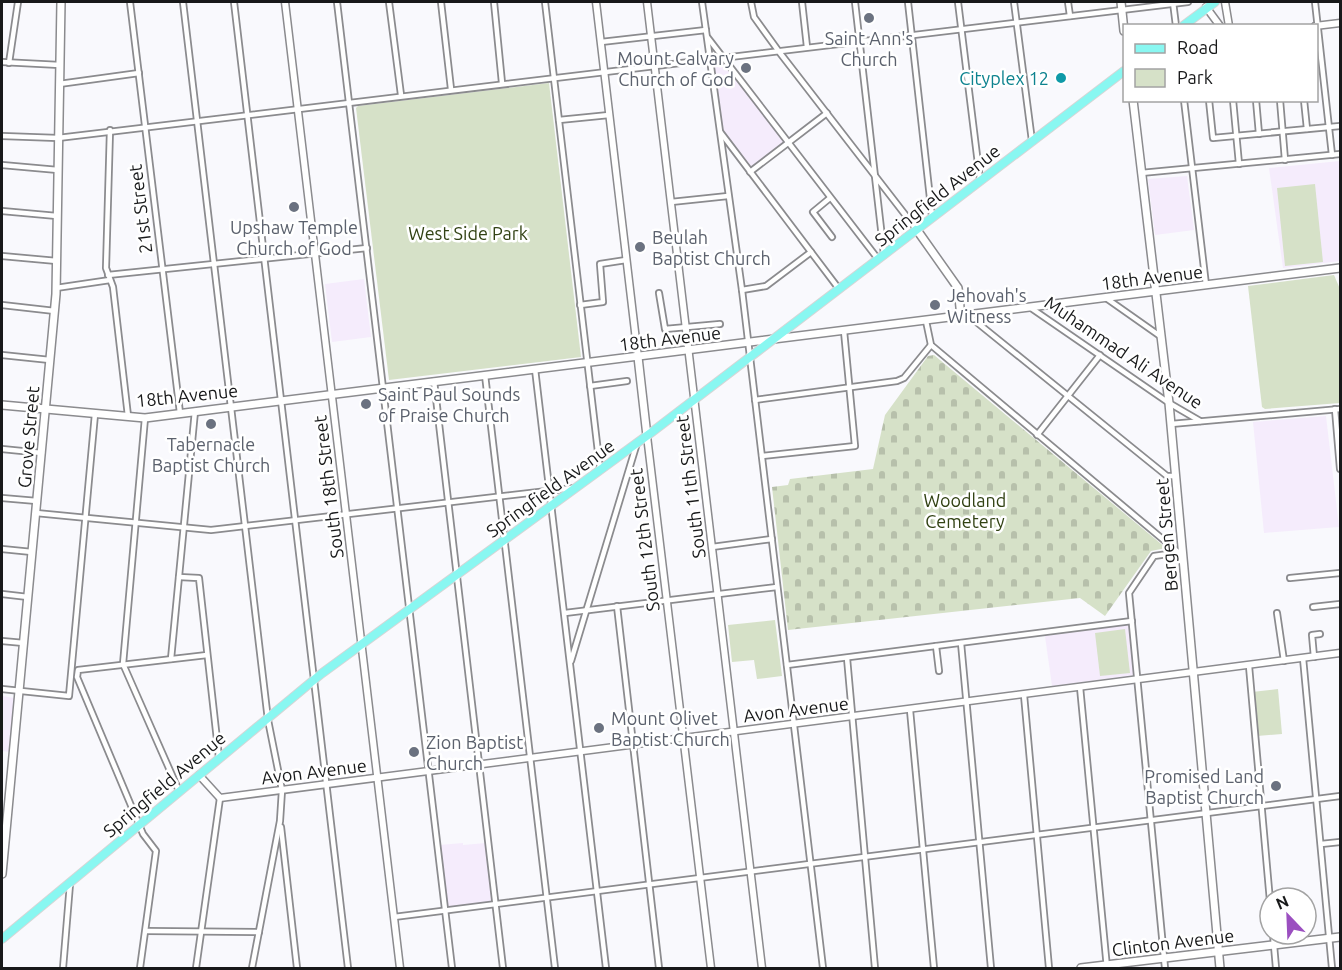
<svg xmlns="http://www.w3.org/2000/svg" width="1342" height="970" font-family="Ubuntu,sans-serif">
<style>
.education{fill:#f5ecfc}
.green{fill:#d6e1c8}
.cemetery{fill:url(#cemetery-stones)}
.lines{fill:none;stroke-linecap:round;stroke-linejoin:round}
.minor-casing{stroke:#8b8b8e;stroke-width:8}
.tertiary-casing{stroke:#8b8b8e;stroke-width:9}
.secondary-casing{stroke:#8b8b8e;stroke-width:10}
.primary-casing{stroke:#d5d6d6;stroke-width:10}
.minor{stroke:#fff;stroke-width:4.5}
.tertiary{stroke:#fff;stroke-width:6}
.secondary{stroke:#fff;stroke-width:7}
.primary{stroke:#89f7f1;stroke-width:8}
.worship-dot{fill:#6b7280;stroke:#fff;stroke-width:2}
.culture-dot{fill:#0f9aa8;stroke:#fff;stroke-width:2}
.labels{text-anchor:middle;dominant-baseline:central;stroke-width:5;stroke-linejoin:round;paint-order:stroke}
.worship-label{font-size:18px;fill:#5b616d;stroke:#fff;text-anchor:start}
.culture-label{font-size:18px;fill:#0d838f;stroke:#fff;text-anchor:end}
.street-label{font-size:18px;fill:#18191a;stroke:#fff}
.park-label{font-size:18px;fill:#324214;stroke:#fff}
</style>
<defs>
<pattern id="cemetery-stones" width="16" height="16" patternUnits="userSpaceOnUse" patternTransform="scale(1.5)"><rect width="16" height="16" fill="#d6e1c8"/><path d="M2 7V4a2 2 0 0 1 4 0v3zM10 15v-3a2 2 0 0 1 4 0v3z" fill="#b7c0ab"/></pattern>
</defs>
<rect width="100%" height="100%" fill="#f9f9fd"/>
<g class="education">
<path d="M721 57 787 143 750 171 720 131 711 58Z"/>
<path d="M1340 161V261L1283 268 1269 168Z"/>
<path d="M1187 176 1194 230 1155 235 1148 179Z"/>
<path d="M364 279 371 337 332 342 325 284Z"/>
<path d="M1326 416 1339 527 1264 533 1253 422Z"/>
<path d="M1129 625 1134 675 1052 686 1045 636Z"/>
<path d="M2 696 14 698 10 752 2 751Z"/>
<path d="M463 843V845L486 843 494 903 446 910 439 845Z"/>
</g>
<g class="green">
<path d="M549 83 581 357 389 380 356 108 358 106Z"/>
<path d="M1315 184 1323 262 1285 266 1277 188Z"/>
<path d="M1334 275 1340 289V403L1265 409 1262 407 1248 286Z"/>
<path d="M775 620 782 676 757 679 754 660 732 662 728 625Z"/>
<path d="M1125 629 1130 673 1100 676 1095 633Z"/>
<path d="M1278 689 1282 734 1257 736 1252 692Z"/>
</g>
<path class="cemetery" d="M934 355 1166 548 1151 551 1105 616 1080 598 788 630 772 487 788 485 790 479 873 469 885 415 928 356Z"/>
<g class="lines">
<defs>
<g id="minor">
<path d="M130 2 180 413"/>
<path d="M183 2 268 720 282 790 280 821 252 968"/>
<path d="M234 2 348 968"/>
<path d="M337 2 452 968"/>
<path d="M389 2 401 95"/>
<path d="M441 2 451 89"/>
<path d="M494 2 502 83"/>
<path d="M545 2 600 469"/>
<path d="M702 2 742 290 823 968"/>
<path d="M751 2 754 17 780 53 917 230"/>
<path d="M802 2 807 47"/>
<path d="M855 2 884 255"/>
<path d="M908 2 932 216"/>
<path d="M958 2 980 180"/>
<path d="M1014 2 1032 141"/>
<path d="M1068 2 1070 16"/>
<path d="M1173 2 1176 26"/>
<path d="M1315 2 1332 155"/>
<path d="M708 38 878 259"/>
<path d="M601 42 706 30"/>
<path d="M2 62 60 65"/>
<path d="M9 63 18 2"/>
<path d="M59 84 139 73"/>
<path d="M1184 100 1206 285"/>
<path d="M1209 100 1213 138 1340 126"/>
<path d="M1233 100 1239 164"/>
<path d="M1256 100 1259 134"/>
<path d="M1280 100 1285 160"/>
<path d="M1304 100 1307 129"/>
<path d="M559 120 609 115"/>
<path d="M110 130 106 268 113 287 128 416"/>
<path d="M721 133 839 289"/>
<path d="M2 136 58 138 1188 2"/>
<path d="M2 165 58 170"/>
<path d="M750 172 827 113"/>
<path d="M1141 173 1340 154"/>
<path d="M830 198 813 212 832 237"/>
<path d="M671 202 728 196"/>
<path d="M2 211 57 216"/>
<path d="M2 256 57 261"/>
<path d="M108 275 367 248"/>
<path d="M56 288 110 280"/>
<path d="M742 290 766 286 811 252"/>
<path d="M659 293 665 329 720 324"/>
<path d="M1106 298 1160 336"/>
<path d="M2 305 55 311"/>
<path d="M580 305 603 302 600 264 626 260"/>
<path d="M1031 308 1169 403 1200 421"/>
<path d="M969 316 1167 476H1176"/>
<path d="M926 321 931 345 1178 552"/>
<path d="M2 355 50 360"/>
<path d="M535 369 606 968"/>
<path d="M485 375 555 968"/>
<path d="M434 381 503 968"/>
<path d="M590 386 627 381"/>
<path d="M755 400 897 381 904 378 931 345"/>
<path d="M1335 409 1340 469"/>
<path d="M145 418 123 664 179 791"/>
<path d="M1171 424 1340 409"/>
<path d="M1037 435 1100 355"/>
<path d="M2 449 42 453"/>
<path d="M762 456 855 446 844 331"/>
<path d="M2 498 37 501"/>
<path d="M36 513 211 530 573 488"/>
<path d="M712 547 772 539"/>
<path d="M2 549 32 552"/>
<path d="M179 577 199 578 219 758"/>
<path d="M1290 578 1340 573"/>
<path d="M2 594 28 597"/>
<path d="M617 606 659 968"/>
<path d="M1313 607 1340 604"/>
<path d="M565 613 777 587"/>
<path d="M1277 613 1284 661"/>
<path d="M2 641 24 643"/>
<path d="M961 643 991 968"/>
<path d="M936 646 939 671"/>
<path d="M1314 657 1312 635 1320 634"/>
<path d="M847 658 875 968"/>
<path d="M1303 658 1332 968"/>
<path d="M171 659 195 411"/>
<path d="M571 661 637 443"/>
<path d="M787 665 1132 621"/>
<path d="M1249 666 1270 901"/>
<path d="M1080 687 1107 968"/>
<path d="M2 689 69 696 95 414"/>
<path d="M1024 695 1049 968"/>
<path d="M910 710 934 968"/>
<path d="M281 827 297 968"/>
<path d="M1321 844 1340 842"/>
<path d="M394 917 1340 796"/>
<path d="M147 931 259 932"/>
<path d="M1273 934 1276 968"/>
<path d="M63 968 70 884"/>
<path d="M140 968 156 851 143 834 77 677 78 670 207 655"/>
<path d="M196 968 220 798"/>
<path d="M1165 968 1129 593 1154 556 1182 552"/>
</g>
<g id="tertiary">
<path d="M285 2 400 968"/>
<path d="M596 2 638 357"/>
<path d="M647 2 762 968"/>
<path d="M1225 2 1229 26"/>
<path d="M1206 7 1220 26"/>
<path d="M1315 26 1340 23"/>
<path d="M647 436 711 968"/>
<path d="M199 775 220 798 1340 653"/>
</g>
<g id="secondary">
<path d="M1121 2 1124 31"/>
<path d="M1133 100 1169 403 1220 968"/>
<path d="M917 230 958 288 961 317"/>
<path d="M638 357 647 436"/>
<path d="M2 405 145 418 1340 268"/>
<path d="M2 874 56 294 61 2"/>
<path d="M1081 968 1340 937"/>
</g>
<g id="primary">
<path d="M1183 26 1215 2"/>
<path d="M2 939 321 674 652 432 1124 71"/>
</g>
</defs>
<use href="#minor" class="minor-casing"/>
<use href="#tertiary" class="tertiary-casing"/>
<use href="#secondary" class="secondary-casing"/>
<use href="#primary" class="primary-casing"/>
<use href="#minor" class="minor"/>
<use href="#tertiary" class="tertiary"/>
<use href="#secondary" class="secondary"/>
<use href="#primary" class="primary"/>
</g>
<g class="worship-dot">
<circle cx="869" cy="18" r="6"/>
<circle cx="746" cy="68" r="6"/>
<circle cx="294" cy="207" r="6"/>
<circle cx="640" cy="247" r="6"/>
<circle cx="935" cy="305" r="6"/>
<circle cx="366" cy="404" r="6"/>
<circle cx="211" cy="424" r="6"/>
<circle cx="599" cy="728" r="6"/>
<circle cx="414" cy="752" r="6"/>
<circle cx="1276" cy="786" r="6"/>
</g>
<circle class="culture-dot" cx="1061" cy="78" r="6"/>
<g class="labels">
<g class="worship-label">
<text x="869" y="38" text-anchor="middle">Saint Ann's<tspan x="869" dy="21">Church</tspan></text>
<text x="734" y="58" text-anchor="end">Mount Calvary<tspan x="734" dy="21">Church of God</tspan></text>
<text x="294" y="227" text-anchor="middle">Upshaw Temple<tspan x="294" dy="21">Church of God</tspan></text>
<text x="652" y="237">Beulah<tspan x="652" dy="21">Baptist Church</tspan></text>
<text x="947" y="295">Jehovah's<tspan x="947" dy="21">Witness</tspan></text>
<text x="378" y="394">Saint Paul Sounds<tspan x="378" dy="21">of Praise Church</tspan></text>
<text x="211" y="444" text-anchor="middle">Tabernacle<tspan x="211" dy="21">Baptist Church</tspan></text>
<text x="611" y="718">Mount Olivet<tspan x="611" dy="21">Baptist Church</tspan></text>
<text x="426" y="742">Zion Baptist<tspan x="426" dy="21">Church</tspan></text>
<text x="1264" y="776" text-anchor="end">Promised Land<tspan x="1264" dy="21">Baptist Church</tspan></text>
</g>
<g class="culture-label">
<text x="1049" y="78">Cityplex 12</text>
</g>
<g class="street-label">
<text transform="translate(937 195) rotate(-38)">Springfield Avenue</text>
<text transform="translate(140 209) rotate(-97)">21st Street</text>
<text transform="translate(1152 277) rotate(-7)">18th Avenue</text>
<text transform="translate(670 338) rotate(-7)">18th Avenue</text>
<text transform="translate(1124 352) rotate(34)">Muhammad Ali Avenue</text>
<text transform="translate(187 395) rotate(-6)">18th Avenue</text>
<text transform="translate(28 437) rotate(-85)">Grove Street</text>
<text transform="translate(328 487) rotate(-97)">South 18th Street</text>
<text transform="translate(690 487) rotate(-97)">South 11th Street</text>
<text transform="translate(550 488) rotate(-36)">Springfield Avenue</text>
<text transform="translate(1166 535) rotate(-95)">Bergen Street</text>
<text transform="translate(644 540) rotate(-97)">South 12th Street</text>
<text transform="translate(796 709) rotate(-7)">Avon Avenue</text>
<text transform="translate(314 771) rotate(-7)">Avon Avenue</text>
<text transform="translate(164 784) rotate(-40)">Springfield Avenue</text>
<text transform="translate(1173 942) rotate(-7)">Clinton Avenue</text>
</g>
<g class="park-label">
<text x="468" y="233">West Side Park</text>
<text x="965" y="500">Woodland<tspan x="965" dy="21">Cemetery</tspan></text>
</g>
</g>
<rect width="1342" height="970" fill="none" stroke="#18191a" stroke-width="6"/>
<rect x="1123" y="24" width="195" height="78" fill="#ffffff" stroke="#a3a3a3" stroke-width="1.5"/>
<rect x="1135" y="44" width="30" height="9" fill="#89f7f1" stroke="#a3a3a3" stroke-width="1.5"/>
<text x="1177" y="54" font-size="18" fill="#18191a">Road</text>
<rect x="1135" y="69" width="30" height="18" fill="#d6e1c8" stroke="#a3a3a3" stroke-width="1.5"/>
<text x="1177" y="84" font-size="18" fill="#18191a">Park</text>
<g transform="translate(1288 916) rotate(337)"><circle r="28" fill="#ffffff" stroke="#a3a3a3" stroke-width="1.5"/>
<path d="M0-4.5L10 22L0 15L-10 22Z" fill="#9b4fc0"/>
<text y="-9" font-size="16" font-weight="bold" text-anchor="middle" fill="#18191a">N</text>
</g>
</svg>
